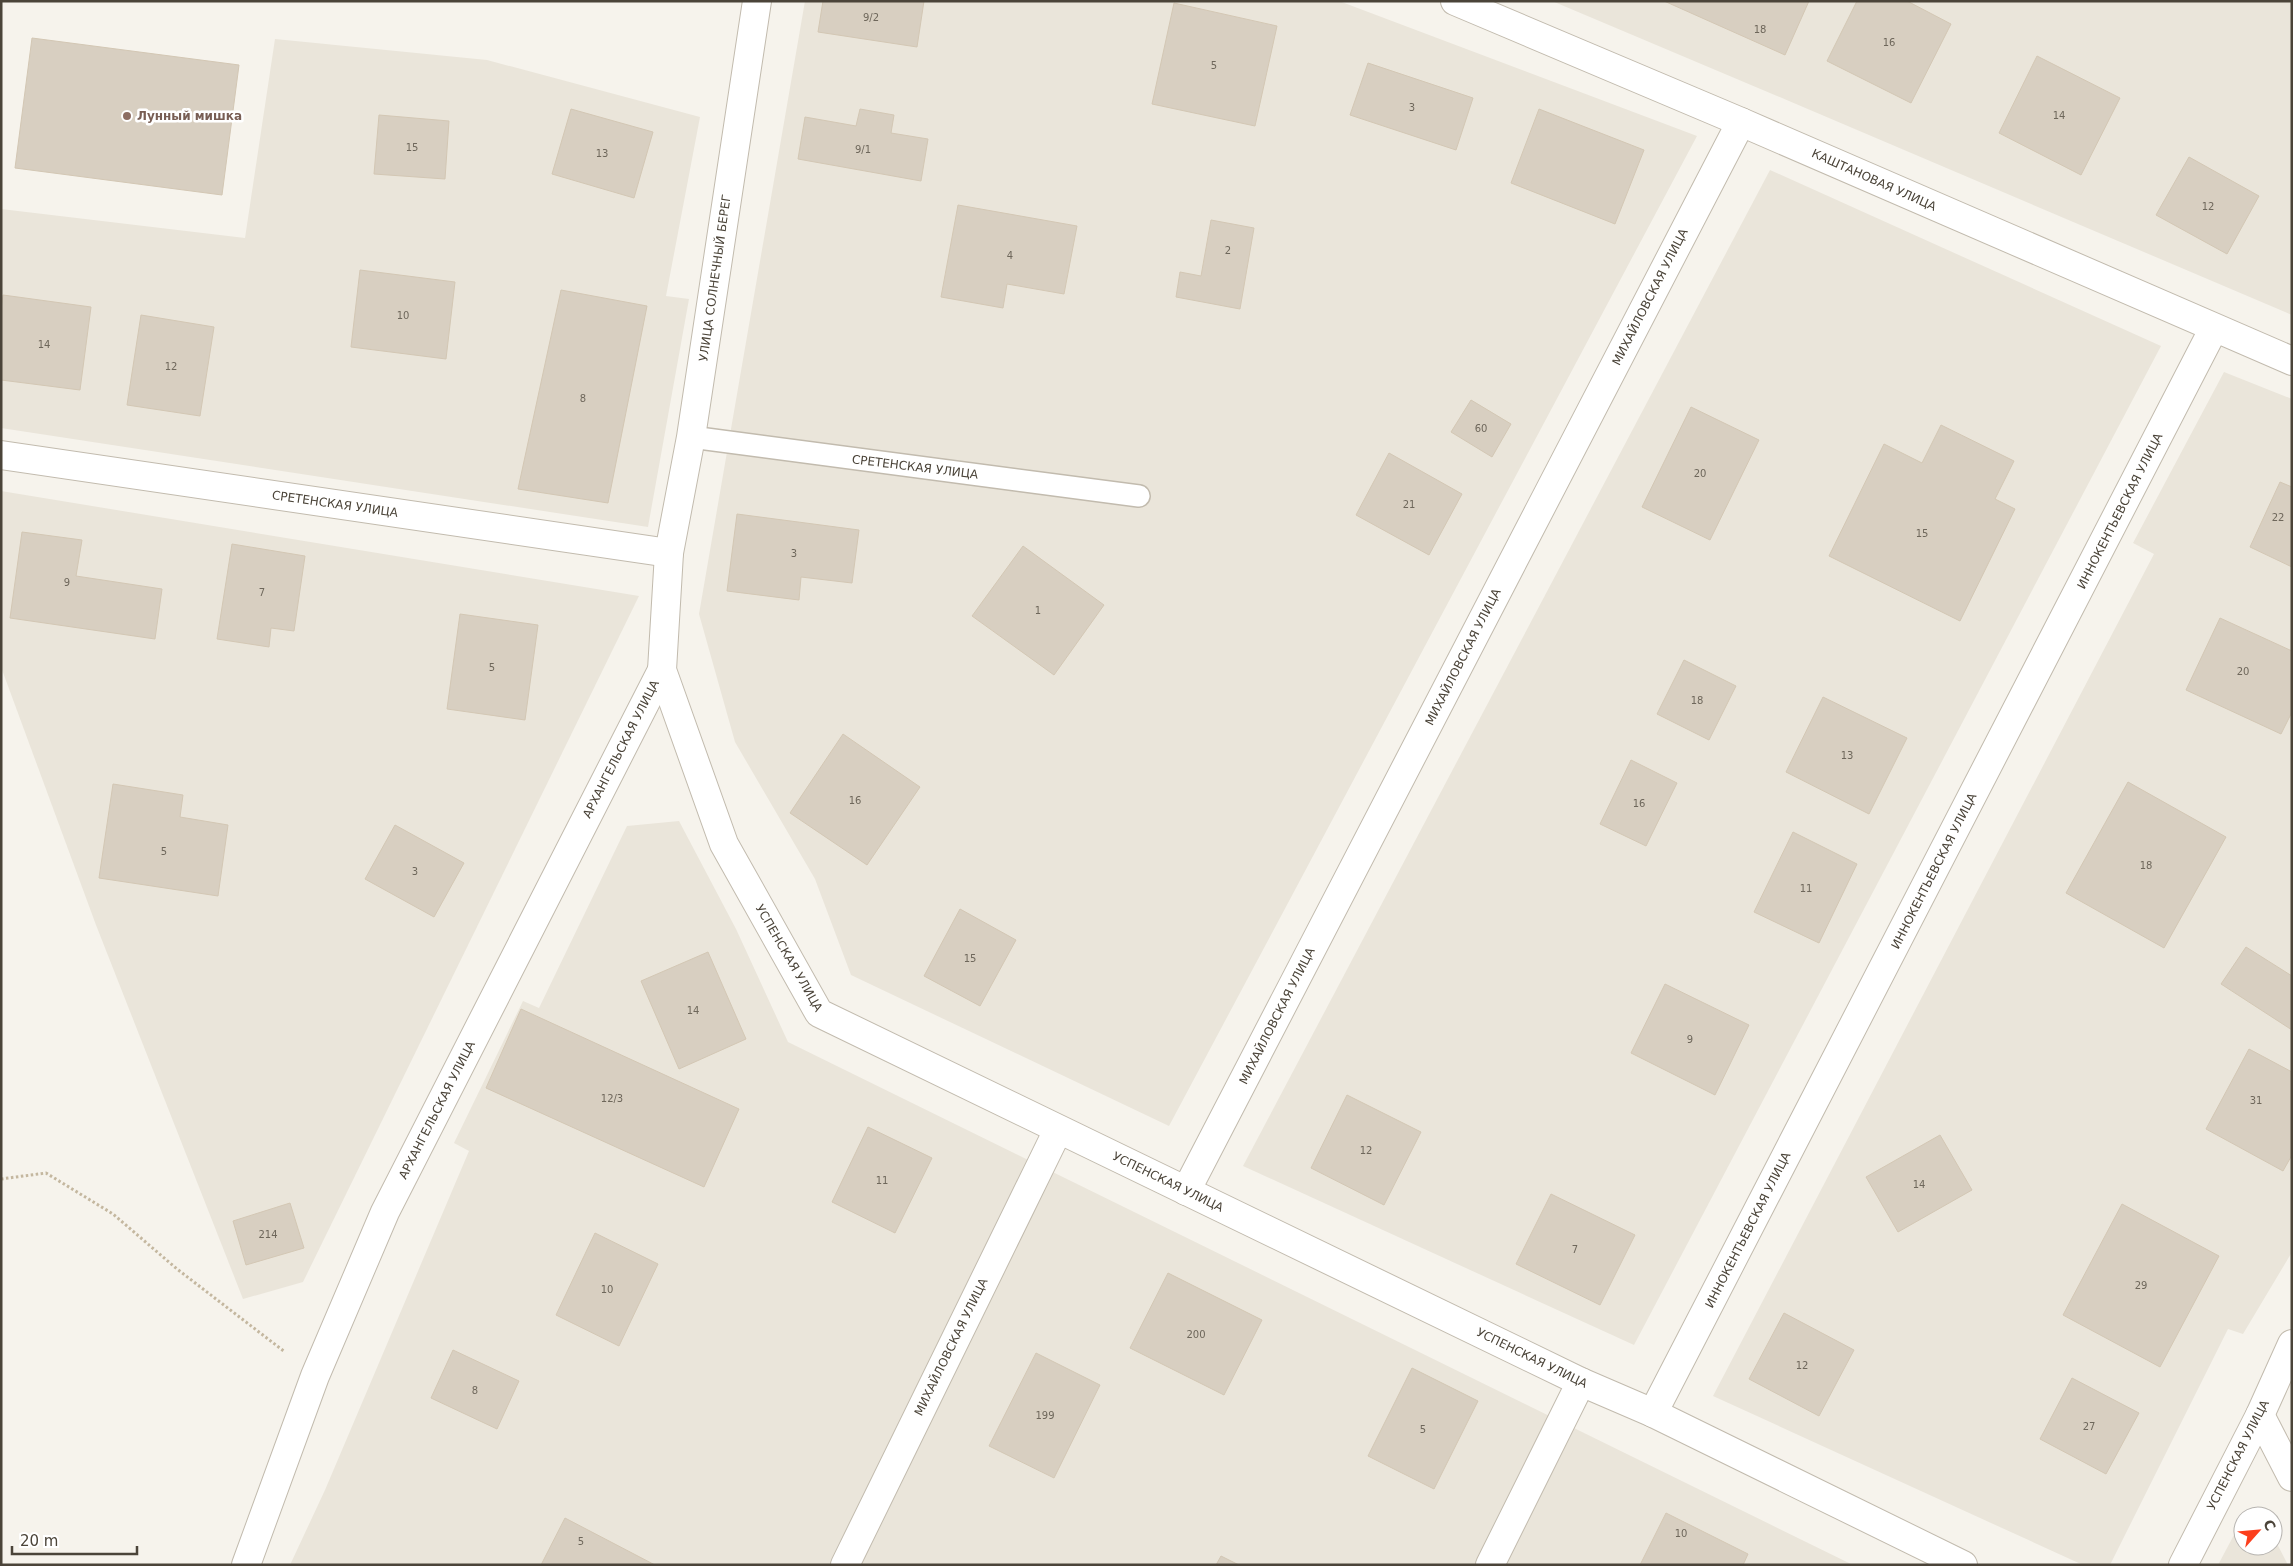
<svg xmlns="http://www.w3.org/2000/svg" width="2293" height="1566" font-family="'DejaVu Sans',sans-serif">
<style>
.residential{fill:#eae5da}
.building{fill:#d8cfc1;stroke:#d3c7b4}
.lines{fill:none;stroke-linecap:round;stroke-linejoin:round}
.lane-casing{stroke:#c2bbae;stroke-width:24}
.street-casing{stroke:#c2bbae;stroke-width:30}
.path{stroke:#c4b79f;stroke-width:3;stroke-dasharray:2.5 2.5;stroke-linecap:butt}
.lane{stroke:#fff;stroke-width:21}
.street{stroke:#fff;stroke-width:28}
.education-dot{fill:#8d6e63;stroke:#fff;stroke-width:2}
.labels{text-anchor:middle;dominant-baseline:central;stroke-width:5;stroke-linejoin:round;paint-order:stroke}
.number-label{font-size:10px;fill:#6e675b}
.education-label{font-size:12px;font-weight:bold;fill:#785e54;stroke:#fff;text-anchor:start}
.street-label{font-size:12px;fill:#4b4439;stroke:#fff}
</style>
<rect width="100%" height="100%" fill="#f6f3ec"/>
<g class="residential">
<path d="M805 1H1339L1697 136 1169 1126 851 975 815 879 735 742 699 614Z"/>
<path d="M1552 1H2292V315L1789 101Z"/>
<path d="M275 39 487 60 700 117 666 296 689 299 648 527 1 428V209L245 238Z"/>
<path d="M1770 170 2161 346 1634 1345 1243 1166Z"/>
<path d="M2224 372 2292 399V1252L2243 1334 2228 1329 2110 1565H2083L1713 1396 2154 554 2133 543Z"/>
<path d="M1 491 639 596 303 1282 243 1299 96 925 1 667Z"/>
<path d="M679 821 736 929 788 1042 1853 1565H290L325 1490 469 1151 454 1143 523 1001 539 1008 627 826Z"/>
<path d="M2243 1518V1546H2273V1536L2288 1565H2218Z"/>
</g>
<g class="building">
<path d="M823 1H924L917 47 818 32Z"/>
<path d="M1664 1H1809L1785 55Z"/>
<path d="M1857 1H1907L1951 24 1911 103 1827 61Z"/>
<path d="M1174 3 1277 26 1255 126 1152 104Z"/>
<path d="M32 38 239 65 222 195 15 168Z"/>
<path d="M2037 56 2120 98 2081 175 1999 133Z"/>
<path d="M1368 63 1473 98 1456 150 1350 115Z"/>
<path d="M571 109 653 132 634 198 552 174Z"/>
<path d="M860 109 894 115 891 133 928 139 921 181 798 159 805 117 856 126Z"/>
<path d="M1539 109 1644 150 1615 224 1511 183Z"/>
<path d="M379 115 449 121 445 179 374 174Z"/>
<path d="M2189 157 2259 196 2227 254 2156 215Z"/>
<path d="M958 205 1077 226 1064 294 1007 284 1003 308 941 297Z"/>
<path d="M1211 220 1254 228 1240 309 1176 297 1180 272 1201 276Z"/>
<path d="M360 270 455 282 446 359 351 347Z"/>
<path d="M561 290 647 306 608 503 518 489Z"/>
<path d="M3 295 91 307 80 390 1 380V309Z"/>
<path d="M141 315 214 327 200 416 127 405Z"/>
<path d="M1471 400 1511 424 1492 457 1451 432Z"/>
<path d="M1691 407 1759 440 1710 540 1642 507Z"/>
<path d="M1941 425 2014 461 1995 499 2015 509 1960 621 1829 556 1884 444 1922 463Z"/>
<path d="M1389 453 1462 494 1429 555 1356 515Z"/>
<path d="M2280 482 2292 487V567L2250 547Z"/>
<path d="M737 514 859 530 852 583 801 577 799 600 727 591Z"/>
<path d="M22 532 82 540 76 576 162 589 155 639 10 618Z"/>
<path d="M232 544 305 556 294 631 271 628 269 647 217 639Z"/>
<path d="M1023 546 1104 605 1054 675 972 616Z"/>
<path d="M460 614 538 625 525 720 447 709Z"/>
<path d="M2220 618 2292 651V712L2281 734 2186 690Z"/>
<path d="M1684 660 1736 686 1709 740 1657 714Z"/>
<path d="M1823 697 1907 738 1869 814 1786 772Z"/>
<path d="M843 734 920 787 867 865 790 813Z"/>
<path d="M1631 760 1677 783 1646 846 1600 824Z"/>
<path d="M2128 782 2226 837 2164 948 2066 893Z"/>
<path d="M113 784 183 795 180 817 228 825 218 896 99 878Z"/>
<path d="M395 825 464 863 434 917 365 879Z"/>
<path d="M1793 832 1857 864 1819 943 1754 912Z"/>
<path d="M960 909 1016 940 980 1006 924 976Z"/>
<path d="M2246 947 2292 976V1030L2221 984Z"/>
<path d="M708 952 746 1039 679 1069 641 981Z"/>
<path d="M1665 984 1749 1025 1715 1095 1631 1053Z"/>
<path d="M521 1009 739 1109 704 1187 486 1088Z"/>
<path d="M2249 1049 2292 1072V1155L2283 1171 2206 1129Z"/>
<path d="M1347 1095 1421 1132 1384 1205 1311 1168Z"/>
<path d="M868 1127 932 1158 895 1233 832 1202Z"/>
<path d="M1940 1135 1972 1190 1898 1232 1866 1177Z"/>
<path d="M1551 1194 1635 1235 1600 1305 1516 1264Z"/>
<path d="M290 1203 304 1248 246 1265 233 1221Z"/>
<path d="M2122 1204 2219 1256 2160 1367 2063 1315Z"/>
<path d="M595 1233 658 1264 619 1346 556 1315Z"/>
<path d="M1168 1273 1262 1320 1224 1395 1130 1348Z"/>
<path d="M1784 1313 1854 1350 1819 1416 1749 1379Z"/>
<path d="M453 1350 519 1381 497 1429 431 1398Z"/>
<path d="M1036 1353 1100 1385 1054 1478 989 1446Z"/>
<path d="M1412 1368 1478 1401 1434 1489 1368 1456Z"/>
<path d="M2072 1378 2139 1413 2106 1474 2040 1439Z"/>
<path d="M1666 1513 1748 1554 1743 1565H1640Z"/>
<path d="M565 1518 655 1565H541Z"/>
<path d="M1221 1556 1239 1565H1216Z"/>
</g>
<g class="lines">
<defs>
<path id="lane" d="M691 437 1139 496"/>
<g id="street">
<path d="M757 1 691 437 669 553 662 670 724 844 819 1013 1581 1382 1653 1413 1963 1565"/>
<path d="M1455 1 1741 122 2292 361"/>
<path d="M1 455 669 553"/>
<path d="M1186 1191 1741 122"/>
<path d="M1653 1413 2214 328"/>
<path d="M2260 1415 2292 1477"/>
<path d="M246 1565 315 1376 385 1212 662 670"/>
<path d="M845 1565 1058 1130"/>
<path d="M1490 1565 1581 1382"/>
<path d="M2183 1565 2260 1415 2292 1344"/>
</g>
</defs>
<use href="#lane" class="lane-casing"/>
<use href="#street" class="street-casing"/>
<path class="path" d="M1 1179 46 1173 113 1214 177 1269 285 1352"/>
<use href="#lane" class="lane"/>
<use href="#street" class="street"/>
</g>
<circle class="education-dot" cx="127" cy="116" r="5"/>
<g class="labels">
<g class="number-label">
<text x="871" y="17">9/2</text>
<text x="1760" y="29">18</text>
<text x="1889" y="42">16</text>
<text x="1214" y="65">5</text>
<text x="1412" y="107">3</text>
<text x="2059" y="115">14</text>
<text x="412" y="147">15</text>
<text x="863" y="149">9/1</text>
<text x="602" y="153">13</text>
<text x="2208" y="206">12</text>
<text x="1228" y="250">2</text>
<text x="1010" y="255">4</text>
<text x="403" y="315">10</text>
<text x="44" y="344">14</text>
<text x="171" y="366">12</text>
<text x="583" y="398">8</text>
<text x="1481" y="428">60</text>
<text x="1700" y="473">20</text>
<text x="1409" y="504">21</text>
<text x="2278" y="517">22</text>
<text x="1922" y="533">15</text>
<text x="794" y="553">3</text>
<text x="67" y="582">9</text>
<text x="262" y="592">7</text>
<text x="1038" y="610">1</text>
<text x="492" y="667">5</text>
<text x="2243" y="671">20</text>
<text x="1697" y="700">18</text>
<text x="1847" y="755">13</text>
<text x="855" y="800">16</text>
<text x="1639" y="803">16</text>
<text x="164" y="851">5</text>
<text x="2146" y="865">18</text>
<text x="415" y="871">3</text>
<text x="1806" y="888">11</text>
<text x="970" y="958">15</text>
<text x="693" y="1010">14</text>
<text x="1690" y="1039">9</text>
<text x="612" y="1098">12/3</text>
<text x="2256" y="1100">31</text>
<text x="1366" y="1150">12</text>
<text x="882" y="1180">11</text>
<text x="1919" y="1184">14</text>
<text x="268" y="1234">214</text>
<text x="1575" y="1249">7</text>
<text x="2141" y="1285">29</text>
<text x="607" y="1289">10</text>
<text x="1196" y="1334">200</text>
<text x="1802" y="1365">12</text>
<text x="475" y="1390">8</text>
<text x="1045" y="1415">199</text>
<text x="2089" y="1426">27</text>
<text x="1423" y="1429">5</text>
<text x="1681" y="1533">10</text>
<text x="581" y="1541">5</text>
</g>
<g class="education-label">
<text x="137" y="116">Лунный мишка</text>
</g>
<g class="street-label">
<text transform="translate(1874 180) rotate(24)">КАШТАНОВАЯ УЛИЦА</text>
<text transform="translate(715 278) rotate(-82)">УЛИЦА СОЛНЕЧНЫЙ БЕРЕГ</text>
<text transform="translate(1650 297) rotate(-63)">МИХАЙЛОВСКАЯ УЛИЦА</text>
<text transform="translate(915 467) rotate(7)">СРЕТЕНСКАЯ УЛИЦА</text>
<text transform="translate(335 504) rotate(8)">СРЕТЕНСКАЯ УЛИЦА</text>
<text transform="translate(2120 511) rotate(-63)">ИННОКЕНТЬЕВСКАЯ УЛИЦА</text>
<text transform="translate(1463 657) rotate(-63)">МИХАЙЛОВСКАЯ УЛИЦА</text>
<text transform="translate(621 749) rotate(-63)">АРХАНГЕЛЬСКАЯ УЛИЦА</text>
<text transform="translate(1934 871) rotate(-63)">ИННОКЕНТЬЕВСКАЯ УЛИЦА</text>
<text transform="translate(789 958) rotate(60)">УСПЕНСКАЯ УЛИЦА</text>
<text transform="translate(1277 1016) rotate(-63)">МИХАЙЛОВСКАЯ УЛИЦА</text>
<text transform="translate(437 1110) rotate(-63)">АРХАНГЕЛЬСКАЯ УЛИЦА</text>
<text transform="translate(1168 1182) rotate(26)">УСПЕНСКАЯ УЛИЦА</text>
<text transform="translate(1748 1230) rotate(-63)">ИННОКЕНТЬЕВСКАЯ УЛИЦА</text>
<text transform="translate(951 1347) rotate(-64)">МИХАЙЛОВСКАЯ УЛИЦА</text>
<text transform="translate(1532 1358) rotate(26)">УСПЕНСКАЯ УЛИЦА</text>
<text transform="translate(2238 1455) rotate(-63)">УСПЕНСКАЯ УЛИЦА</text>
</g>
</g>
<rect width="2293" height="1566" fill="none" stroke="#4b4439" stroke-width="5"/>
<g transform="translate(2258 1531) rotate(63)"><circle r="24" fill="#ffffff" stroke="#b7b4b0"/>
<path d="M0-4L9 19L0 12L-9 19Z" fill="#fc3f1d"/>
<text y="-8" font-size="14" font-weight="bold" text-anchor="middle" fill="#4b4439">С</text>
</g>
<path d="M12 1546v8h125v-8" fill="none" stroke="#4b4439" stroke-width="2.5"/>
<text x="20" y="1546" font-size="15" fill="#4b4439" stroke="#ffffff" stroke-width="4" paint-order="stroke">20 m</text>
</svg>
